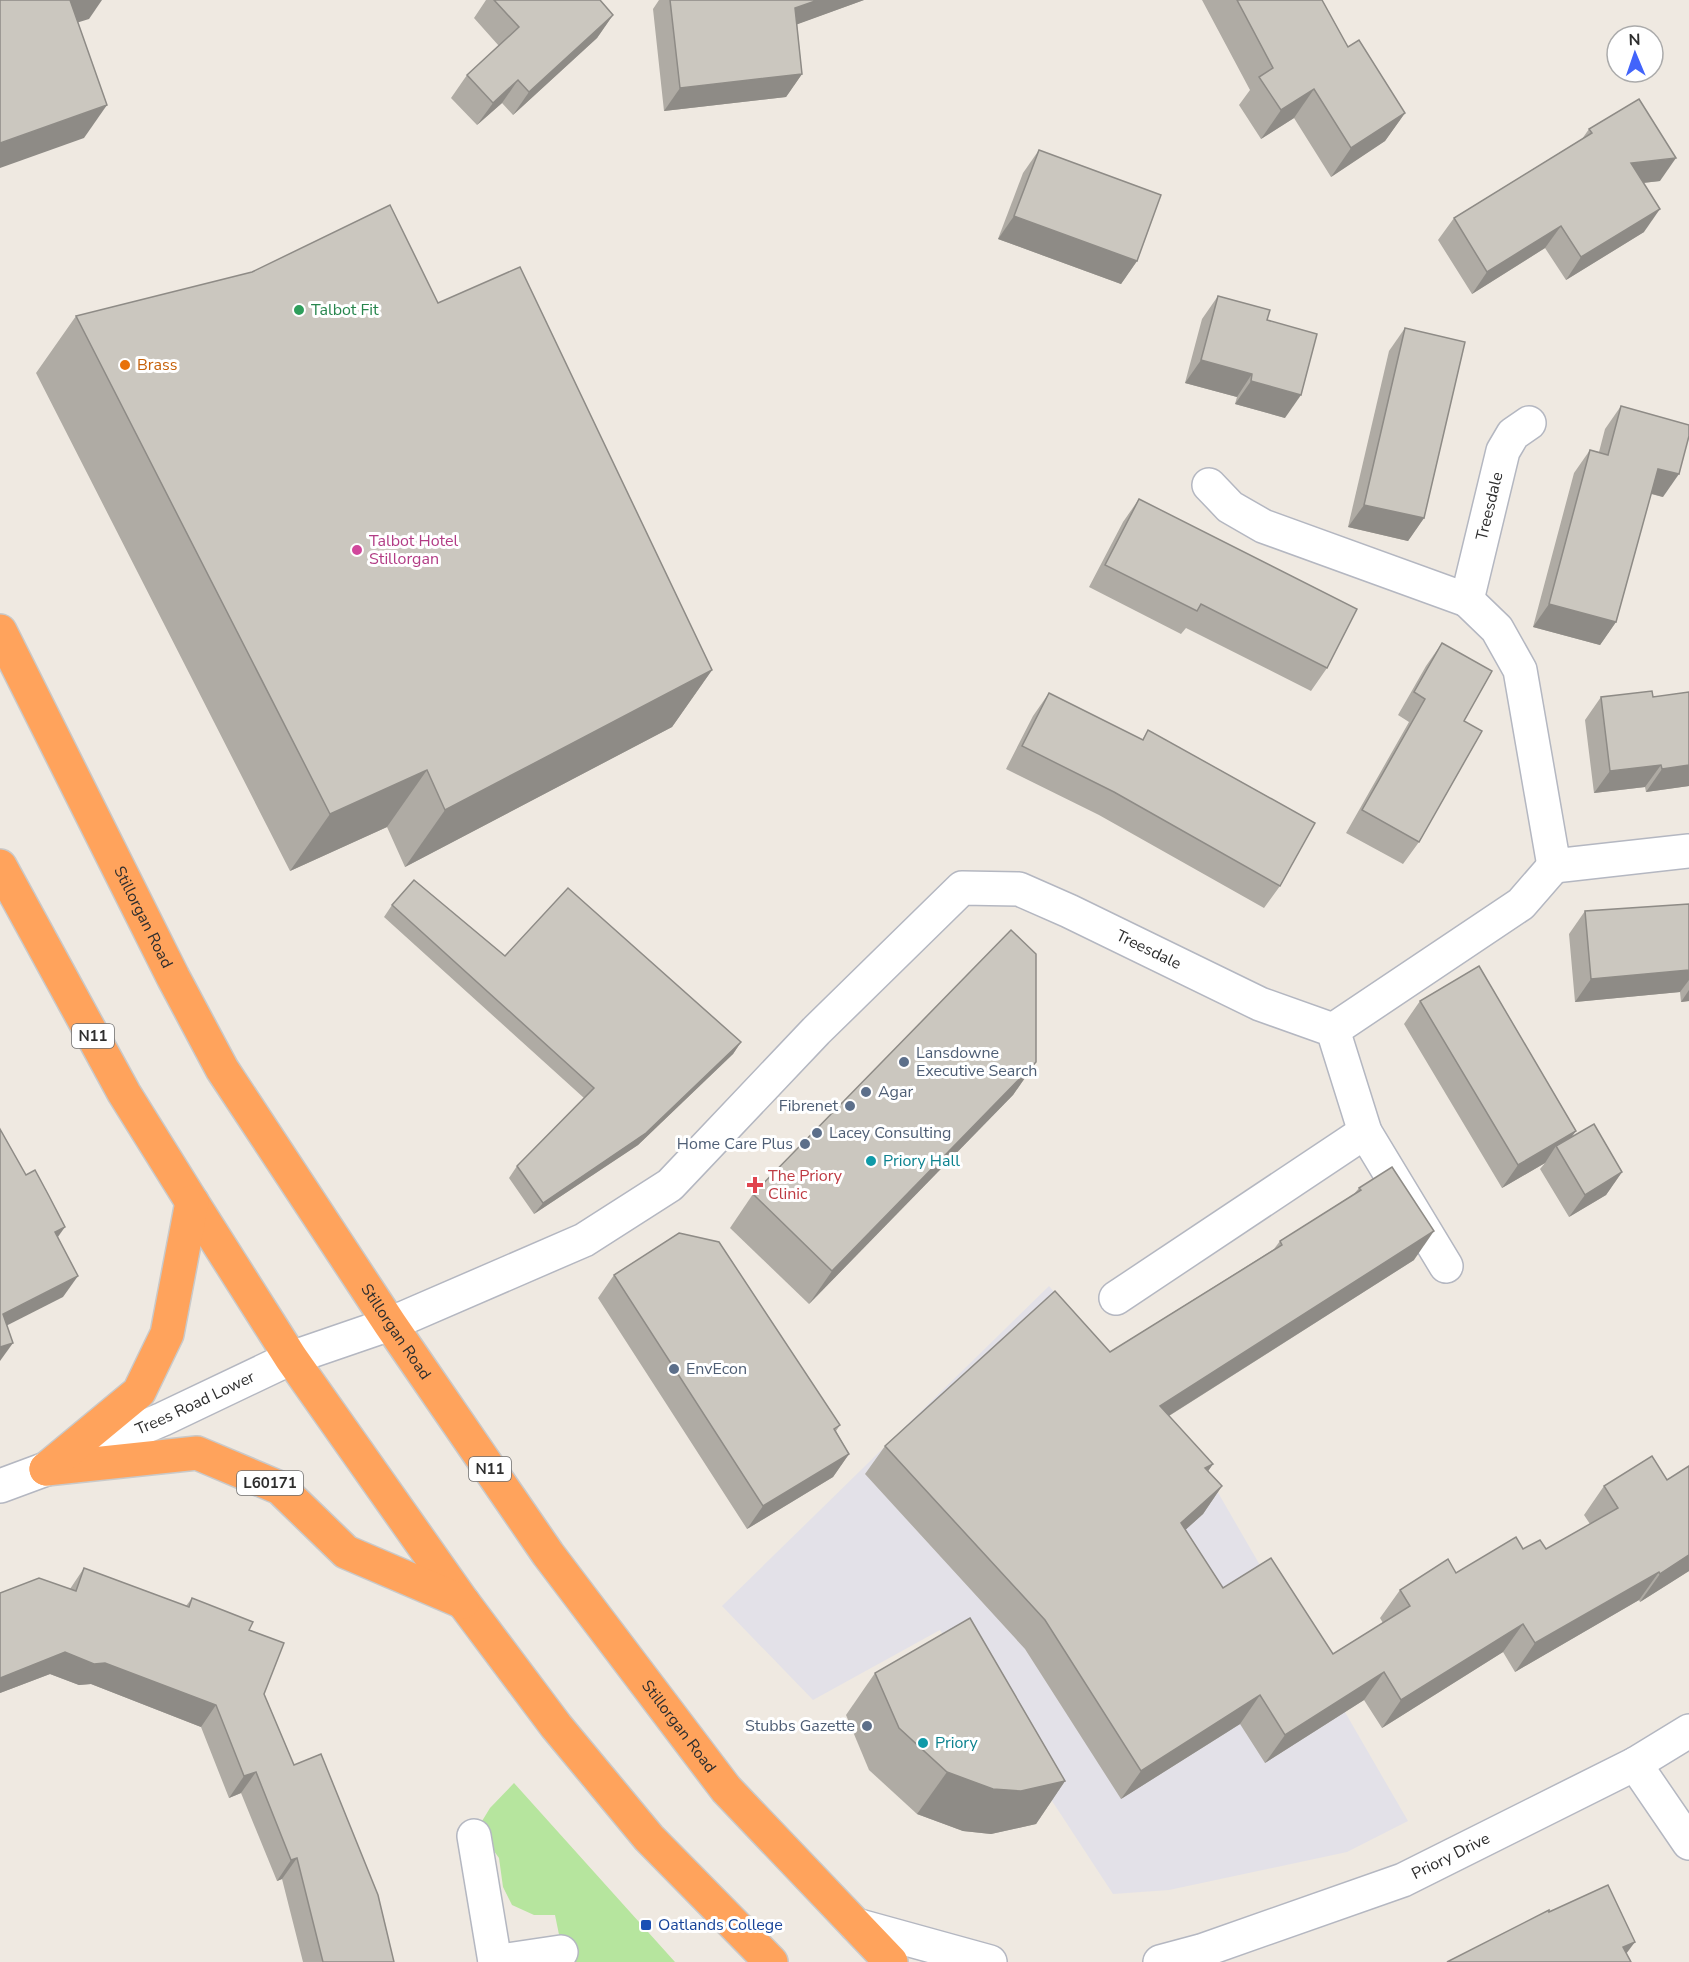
<svg xmlns="http://www.w3.org/2000/svg" width="1689" height="1962" font-family="'Nunito Sans',sans-serif">
<style>
.industrial{fill:#e3e1e8}
.green{fill:#b6e59e}
.lines{fill:none;stroke-linecap:round;stroke-linejoin:round}
.street-casing{stroke:#b4b7c1;stroke-width:36}
.highway-casing{stroke:#c9c9c9;stroke-width:36}
.street{stroke:#fff;stroke-width:33}
.highway{stroke:#ffa35c;stroke-width:33}
.wall{fill:#afaba4}
.shaded-wall{fill:#8e8b86}
.building{fill:#cbc7bf;stroke:#8e8b86;stroke-width:1.5}
.leisure-dot{fill:#2e9e5b;stroke:#fff;stroke-width:2}
.food-dot{fill:#e8710a;stroke:#fff;stroke-width:2}
.hotel-dot{fill:#d1479c;stroke:#fff;stroke-width:2}
.service-dot{fill:#5c6f8a;stroke:#fff;stroke-width:2}
.culture-dot{fill:#0f9aa8;stroke:#fff;stroke-width:2}
.health-dot{fill:#e0444e;stroke:#fff;stroke-width:2}
.transit-dot{fill:#1a4fb4;stroke:#fff;stroke-width:2}
.labels{text-anchor:middle;dominant-baseline:central;stroke-width:6;stroke-linejoin:round;paint-order:stroke}
.shield{fill:#fff;stroke:#6d6d6d;stroke-width:1.5}
.shield-label{font-size:15px;font-weight:bold;fill:#2e2e2e}
.leisure-label{font-size:16px;fill:#27864d;stroke:#fff;text-anchor:start}
.food-label{font-size:16px;fill:#c56008;stroke:#fff;text-anchor:start}
.street-label{font-size:16px;fill:#2e2e2e;stroke:#fff}
.hotel-label{font-size:16px;fill:#b23c85;stroke:#fff;text-anchor:start}
.service-label{font-size:16px;fill:#4e5e75;stroke:#fff;text-anchor:start}
.culture-label{font-size:16px;fill:#0d838f;stroke:#fff;text-anchor:start}
.health-label{font-size:16px;fill:#be3a42;stroke:#fff;text-anchor:start}
.transit-label{font-size:16px;fill:#164399;stroke:#fff;text-anchor:start}
</style>
<rect width="100%" height="100%" fill="#efe9e1"/>
<path class="industrial" d="M1049,1286L1198,1458L1408,1821L1347,1852L1169,1890L1113,1894L940,1630L813,1700L722,1606Z"/>
<path class="green" d="M514,1783L675,1962H558L564,1959L555,1915H534L512,1905L503,1887L499,1858L484,1837L479,1826L490,1808Z"/>
<g class="lines">
<defs>
<g id="street">
<path id="s1" d="M1209,485L1230,507L1263,526L1467,600L1503,451L1513,434L1529,423"/>
<path d="M1467,600L1497,629L1520,670L1554,866L1689,851"/>
<path d="M1333,1030L1521,904L1554,866"/>
<path d="M1116,1298L1365,1132"/>
<path id="s2" d="M0,1486L46,1469L163,1419L291,1358L390,1324L584,1240L670,1185L816,1031L962,888L1019,889L1069,911L1260,1004L1333,1030L1365,1132L1446,1266"/>
<path d="M1635,1764L1689,1843"/>
<path d="M474,1836L495,1962"/>
<path d="M856,1925L990,1962"/>
<path d="M495,1962L561,1952"/>
<path id="s3" d="M1160,1962L1201,1951L1403,1880L1635,1764L1689,1731"/>
</g>
<g id="highway">
<path id="s4" d="M0,631L173,977L222,1069L390,1324L548,1554L726,1789L891,1962"/>
<path d="M0,866L124,1093L192,1202L291,1358L463,1602L556,1726L649,1838L771,1962"/>
<path d="M46,1469L197,1453L280,1488L346,1552L463,1602"/>
<path d="M46,1469L139,1392L167,1334L192,1202"/>
</g>
</defs>
<use href="#street" class="street-casing"/>
<use href="#highway" class="highway-casing"/>
<use href="#street" class="street"/>
<use href="#highway" class="highway"/>
</g>
<g class="wall">
<path d="M486,0H600L613,15L597,38L513,115L502,103L477,125L451,98L467,75L499,46L474,18Z"/>
<path d="M659,0H864L797,24L802,74L786,97L664,111L653,9Z"/>
<path d="M1202,0H1322L1348,47L1405,113L1385,141L1331,177L1294,118L1261,139L1239,105L1250,90Z"/>
<path d="M1589,129L1660,181L1643,183L1644,232L1566,280L1545,248L1472,294L1438,240L1454,218L1582,139Z"/>
<path d="M1039,150L1137,261L1121,284L998,239L1023,173Z"/>
<path d="M1218,296L1267,320L1285,418L1235,404L1237,397L1185,383L1202,319Z"/>
<path d="M438,303L712,670L672,727L405,867L387,827L290,871L36,373L76,316Z"/>
<path d="M1405,328L1424,518L1408,541L1348,527L1389,351Z"/>
<path d="M1621,406L1663,497L1651,494L1616,622L1600,645L1533,627L1574,473L1590,450L1599,452L1605,429Z"/>
<path d="M1139,499L1327,668L1311,691L1186,628L1181,634L1089,587L1123,522Z"/>
<path d="M1442,643L1464,721L1419,842L1403,864L1346,833L1409,722L1398,715L1426,666Z"/>
<path d="M1689,692V786L1646,792L1645,787L1594,793L1585,720L1601,697H1653Z"/>
<path d="M1049,693L1142,740L1148,730L1280,886L1264,908L1099,815L1006,769L1033,716Z"/>
<path d="M1689,904V1001L1681,1002L1680,992L1575,1002L1569,934L1585,911Z"/>
<path d="M392,905L505,956L741,1042L733,1054L638,1145L534,1214L509,1178L517,1166L584,1098L384,917Z"/>
<path d="M1420,1001L1571,1137L1622,1172L1606,1195L1569,1217L1540,1169L1545,1163L1502,1188L1404,1024Z"/>
<path d="M1036,1062L1013,1095L809,1304L730,1228L753,1194Z"/>
<path d="M1359,1188L1414,1260L1169,1416L1213,1464L1208,1471L1222,1486L1203,1514L1185,1530L1223,1588L1333,1654L1383,1623L1380,1618L1400,1590L1456,1573L1523,1549H1546L1590,1524L1584,1515L1604,1486L1667,1480L1689,1466V1571L1640,1602L1639,1600L1515,1672L1503,1652L1382,1728L1364,1700L1265,1763L1240,1724L1121,1799L1025,1649L865,1474L885,1446L1110,1352L1274,1249L1280,1241L1354,1194Z"/>
<path d="M614,1275L840,1425L836,1431L849,1454L833,1477L747,1529L598,1298Z"/>
<path d="M84,1568L186,1606L192,1598L249,1630L264,1694L294,1765L394,1962H303L282,1879L277,1881L241,1793L229,1798L201,1727L91,1684L79,1685L50,1674L0,1693V1593L70,1589Z"/>
<path d="M875,1673L1065,1781L1036,1824L991,1834L963,1831L917,1814L869,1770L846,1715Z"/>
</g>
<g class="shaded-wall">
<path d="M69,0H102L89,19L47,32Z"/>
<path d="M818,0H864L779,31L795,8Z"/>
<path d="M613,15L597,38L513,115L529,92Z"/>
<path d="M802,74L786,97L664,111L680,88Z"/>
<path d="M518,80L502,103L477,125L493,103Z"/>
<path d="M1314,89L1294,118L1261,139L1281,110Z"/>
<path d="M107,105L84,138L0,168V143Z"/>
<path d="M1405,113L1385,141L1331,177L1351,148Z"/>
<path d="M1676,158L1660,181L1615,186L1631,163Z"/>
<path d="M1660,209L1644,232L1566,280L1581,257Z"/>
<path d="M1014,216L1137,261L1121,284L998,239Z"/>
<path d="M1561,226L1545,248L1472,294L1487,272Z"/>
<path d="M1201,360L1252,374L1237,397L1185,383Z"/>
<path d="M1251,381L1301,395L1285,418L1235,404Z"/>
<path d="M1658,469L1679,474L1663,497L1642,491Z"/>
<path d="M1364,505L1424,518L1408,541L1348,527Z"/>
<path d="M1549,604L1616,622L1600,645L1533,627Z"/>
<path d="M712,670L672,727L405,867L445,810Z"/>
<path d="M1661,765L1645,787L1594,793L1610,771Z"/>
<path d="M1689,765V786L1646,792L1662,769Z"/>
<path d="M427,770L387,827L290,871L330,814Z"/>
<path d="M1689,970V980L1680,992L1575,1002L1591,979Z"/>
<path d="M1689,990V1001L1681,1002Z"/>
<path d="M741,1042L733,1054L638,1145L534,1214L543,1203Z"/>
<path d="M1036,1062L1013,1095L809,1304L832,1271Z"/>
<path d="M1576,1131L1560,1153L1556,1146L1545,1163L1502,1188L1518,1165Z"/>
<path d="M1622,1172L1606,1195L1569,1217L1585,1195Z"/>
<path d="M65,1227L50,1248L55,1232Z"/>
<path d="M1434,1231L1414,1260L1140,1434L1160,1406Z"/>
<path d="M78,1276L63,1297L0,1329L3,1314Z"/>
<path d="M13,1343L0,1361V1347Z"/>
<path d="M849,1454L833,1477L747,1529L763,1506Z"/>
<path d="M1213,1464L1193,1493L1205,1468Z"/>
<path d="M1222,1486L1203,1514L1161,1552L1181,1523Z"/>
<path d="M1689,1555V1571L1640,1602L1660,1574Z"/>
<path d="M1659,1572L1639,1600L1515,1672L1535,1643Z"/>
<path d="M1523,1624L1503,1652L1382,1728L1401,1700Z"/>
<path d="M65,1652L105,1663L216,1705L201,1727L91,1684L79,1685L50,1674L0,1693V1678Z"/>
<path d="M1384,1672L1364,1700L1265,1763L1285,1735Z"/>
<path d="M1260,1695L1240,1724L1121,1799L1141,1771Z"/>
<path d="M256,1772L241,1793L229,1798L244,1776Z"/>
<path d="M947,1772L1065,1781L1036,1824L991,1834L963,1831L917,1814Z"/>
<path d="M297,1858L282,1879L277,1881L291,1860Z"/>
<path d="M1635,1942L1620,1962L1623,1947Z"/>
</g>
<g class="building">
<path d="M0,0H70L107,105L0,143Z"/>
<path d="M494,0H600L613,15L529,92L518,80L493,103L467,75L519,27Z"/>
<path d="M670,0H818L795,8L802,74L680,88Z"/>
<path d="M1237,0H1322L1348,47L1359,40L1405,113L1351,148L1314,89L1281,110L1259,77L1273,68Z"/>
<path d="M1639,99L1676,158L1631,163L1660,209L1581,257L1561,226L1487,272L1454,218L1592,133L1589,129Z"/>
<path d="M1039,150L1161,195L1137,261L1014,216Z"/>
<path d="M390,205L438,303L520,267L712,670L445,810L427,770L330,814L76,316L252,272Z"/>
<path d="M1218,296L1270,310L1267,320L1317,334L1301,395L1251,381L1252,374L1201,360Z"/>
<path d="M1405,328L1465,342L1424,518L1364,505Z"/>
<path d="M1621,406L1689,425V436L1679,474L1658,469L1616,622L1549,604L1590,450L1608,455Z"/>
<path d="M1139,499L1357,609L1327,668L1201,604L1197,611L1105,565Z"/>
<path d="M1442,643L1492,671L1464,721L1482,731L1419,842L1362,810L1425,699L1414,692Z"/>
<path d="M1652,691L1653,697L1689,692V765L1662,769L1661,765L1610,771L1601,697Z"/>
<path d="M1049,693L1143,740L1148,730L1315,823L1280,886L1114,792L1022,746Z"/>
<path d="M414,880L505,956L568,888L741,1042L646,1133L543,1203L517,1166L594,1088L392,905Z"/>
<path d="M1689,904V970L1591,979L1585,911Z"/>
<path d="M1011,930L1036,954V1062L832,1271L753,1194Z"/>
<path d="M1479,966L1576,1131L1518,1165L1420,1001Z"/>
<path d="M1594,1124L1622,1172L1585,1195L1556,1146Z"/>
<path d="M0,1129L26,1175L35,1170L49,1196L65,1227L55,1232L78,1276L3,1314L13,1343L0,1347Z"/>
<path d="M1392,1167L1434,1231L1160,1406L1213,1464L1205,1468L1222,1486L1181,1523L1223,1588L1271,1558L1333,1654L1410,1606L1400,1590L1448,1559L1456,1573L1516,1537L1523,1549L1540,1540L1546,1549L1618,1508L1604,1486L1652,1456L1667,1480L1689,1466V1555L1660,1574L1659,1572L1535,1643L1523,1624L1401,1700L1384,1672L1285,1735L1260,1695L1141,1771L1045,1620L885,1446L1055,1291L1110,1352L1282,1245L1280,1241L1361,1190L1359,1188Z"/>
<path d="M679,1233L719,1242L840,1425L834,1429L849,1454L763,1506L614,1275Z"/>
<path d="M84,1568L189,1607L192,1598L253,1622L249,1630L284,1643L264,1694L294,1765L321,1754L378,1895L394,1962H323L297,1858L291,1860L256,1772L244,1776L216,1705L105,1663L94,1664L65,1652L0,1678V1593L39,1578L76,1591Z"/>
<path d="M970,1618L1065,1781L1021,1791L993,1789L947,1772L899,1728L875,1673Z"/>
<path d="M1608,1885L1635,1942L1623,1947L1631,1962H1447L1549,1910V1912Z"/>
</g>
<circle class="leisure-dot" cx="299" cy="310" r="6"/>
<circle class="food-dot" cx="125" cy="365" r="6"/>
<circle class="hotel-dot" cx="357" cy="550" r="6"/>
<g class="service-dot">
<circle cx="904" cy="1062" r="6"/>
<circle cx="866" cy="1092" r="6"/>
<circle cx="850" cy="1106" r="6"/>
<circle cx="817" cy="1133" r="6"/>
<circle cx="805" cy="1144" r="6"/>
<circle cx="674" cy="1369" r="6"/>
<circle cx="867" cy="1726" r="6"/>
</g>
<g class="culture-dot">
<circle cx="871" cy="1161" r="6"/>
<circle cx="923" cy="1743" r="6"/>
</g>
<path class="health-dot" d="M752 1176h6v6h6v6h-6v6h-6v-6h-6v-6h6z"/>
<rect class="transit-dot" x="640" y="1919" width="12" height="12" rx="3"/>
<g class="labels">
<g class="shield">
<rect x="72" y="1024" width="42" height="24" rx="4.5"/>
<rect x="469" y="1457" width="42" height="24" rx="4.5"/>
<rect x="237" y="1471" width="66" height="24" rx="4.5"/>
</g>
<g class="shield-label">
<text x="93" y="1036">N11</text>
<text x="490" y="1469">N11</text>
<text x="270" y="1483">L60171</text>
</g>
<g class="leisure-label">
<text x="311" y="310">Talbot Fit</text>
</g>
<g class="food-label">
<text x="137" y="365">Brass</text>
</g>
<g class="street-label">
<text stroke="none"><textPath href="#s1" startOffset="382">Treesdale</textPath></text>
<text stroke="none"><textPath href="#s4" startOffset="320">Stillorgan Road</textPath></text>
<text stroke="none"><textPath href="#s2" startOffset="1353">Treesdale</textPath></text>
<text stroke="none"><textPath href="#s4" startOffset="806">Stillorgan Road</textPath></text>
<text stroke="none"><textPath href="#s2" startOffset="212">Trees Road Lower</textPath></text>
<text stroke="none"><textPath href="#s4" startOffset="1292">Stillorgan Road</textPath></text>
<text stroke="none"><textPath href="#s3" startOffset="310">Priory Drive</textPath></text>
</g>
<g class="hotel-label">
<text x="369" y="541">Talbot Hotel<tspan x="369" dy="18">Stillorgan</tspan></text>
</g>
<g class="service-label">
<text x="916" y="1053">Lansdowne<tspan x="916" dy="18">Executive Search</tspan></text>
<text x="878" y="1092">Agar</text>
<text x="838" y="1106" text-anchor="end">Fibrenet</text>
<text x="829" y="1133">Lacey Consulting</text>
<text x="793" y="1144" text-anchor="end">Home Care Plus</text>
<text x="686" y="1369">EnvEcon</text>
<text x="855" y="1726" text-anchor="end">Stubbs Gazette</text>
</g>
<g class="culture-label">
<text x="883" y="1161">Priory Hall</text>
<text x="935" y="1743">Priory</text>
</g>
<g class="health-label">
<text x="768" y="1176">The Priory<tspan x="768" dy="18">Clinic</tspan></text>
</g>
<g class="transit-label">
<text x="658" y="1925">Oatlands College</text>
</g>
</g>
<g transform="translate(1635 54) rotate(358)"><circle r="28" fill="#ffffff" stroke="#ababab" stroke-width="1.5"/>
<path d="M0-4.5L10 22L0 15L-10 22Z" fill="#4264fb"/>
<text y="-9" font-size="16" font-weight="bold" text-anchor="middle" fill="#2e2e2e">N</text>
</g>
</svg>
